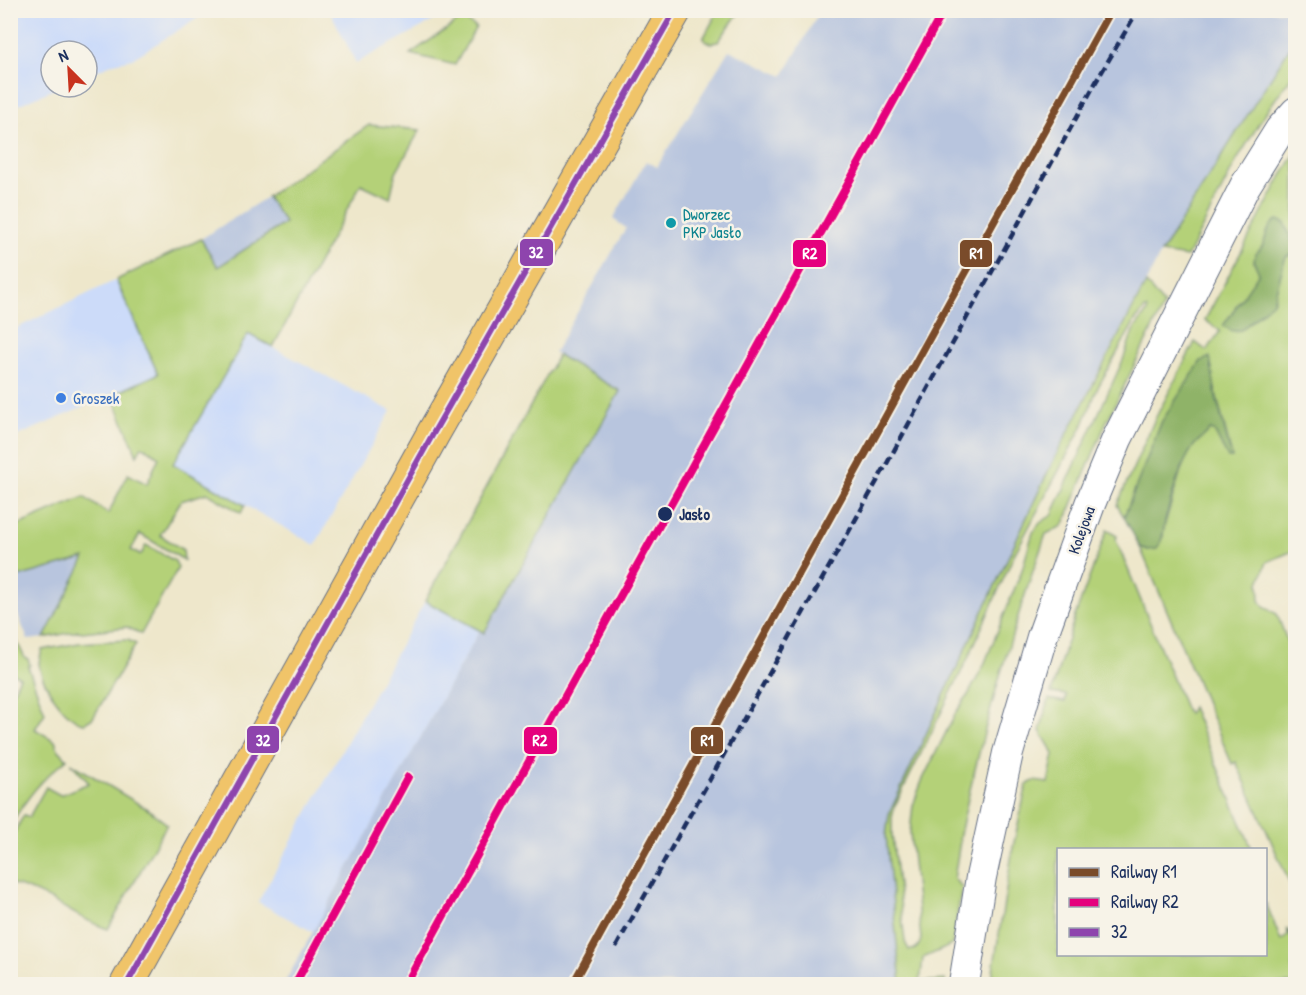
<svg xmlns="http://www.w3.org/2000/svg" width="1306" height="995" font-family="'Patrick Hand',sans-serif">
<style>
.built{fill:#ccdbf9}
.industrial{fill:#b8c5de}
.green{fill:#b4d178;stroke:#68806b;stroke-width:1.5;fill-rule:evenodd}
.forest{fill:#8fb368;stroke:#557163;stroke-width:1.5}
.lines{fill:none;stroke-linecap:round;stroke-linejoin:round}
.street-casing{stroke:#656f84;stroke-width:32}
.primary-casing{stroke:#656f84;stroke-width:35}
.street{stroke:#fff;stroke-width:30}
.primary{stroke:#f0c469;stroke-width:33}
.rail{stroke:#1b2f5e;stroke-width:4.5;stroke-dasharray:9 4.5;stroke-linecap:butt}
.bus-1-casing{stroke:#f7f3e8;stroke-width:10}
.bus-1{stroke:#8e44ad;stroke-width:6}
.rail-1-casing{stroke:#f7f3e8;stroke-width:12}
.rail-2-casing{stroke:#f7f3e8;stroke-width:12}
.rail-1{stroke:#7a4b2a;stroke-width:8}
.rail-2{stroke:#e5007d;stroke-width:8}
.culture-dot{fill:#0f9aa8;stroke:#f7f3e8;stroke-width:2}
.shop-dot{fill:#3f7fe0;stroke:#f7f3e8;stroke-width:2}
.stop-dot{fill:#1b2f5e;stroke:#f7f3e8;stroke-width:2}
.labels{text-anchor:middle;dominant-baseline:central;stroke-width:5;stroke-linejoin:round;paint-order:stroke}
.culture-label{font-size:16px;fill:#0d838f;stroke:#f7f3e8;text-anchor:start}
.shop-label{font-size:16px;fill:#366cbe;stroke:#f7f3e8;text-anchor:start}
.stop-label{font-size:16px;font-weight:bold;fill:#1b2f5e;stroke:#f7f3e8;text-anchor:start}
.street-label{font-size:16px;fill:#1b2f5e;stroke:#f7f3e8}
.line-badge{stroke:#f7f3e8;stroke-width:2}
.badge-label{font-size:16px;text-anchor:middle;font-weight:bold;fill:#fff}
</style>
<rect width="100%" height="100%" fill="#f7f3e8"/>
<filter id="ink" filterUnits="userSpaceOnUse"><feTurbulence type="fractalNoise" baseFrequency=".0167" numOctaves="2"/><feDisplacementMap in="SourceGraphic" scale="12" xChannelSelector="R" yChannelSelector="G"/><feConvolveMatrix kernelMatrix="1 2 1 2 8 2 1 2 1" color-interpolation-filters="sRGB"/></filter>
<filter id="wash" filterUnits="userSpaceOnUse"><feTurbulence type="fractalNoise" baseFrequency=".008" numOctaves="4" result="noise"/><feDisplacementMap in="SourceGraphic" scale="24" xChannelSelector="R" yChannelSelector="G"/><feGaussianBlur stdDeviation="1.35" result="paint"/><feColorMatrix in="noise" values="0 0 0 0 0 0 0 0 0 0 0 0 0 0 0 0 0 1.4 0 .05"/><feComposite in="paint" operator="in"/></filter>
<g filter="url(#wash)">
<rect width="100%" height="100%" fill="#eee7cb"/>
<g class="built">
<path d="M11,10H209V11L132,59L114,63L87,75V51H51V87H59L11,108Z"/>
<path d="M330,11H451L356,63Z"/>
<path d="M116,280L158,374L11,439V331Z"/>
<path d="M248,334L391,411L315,545L173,464Z"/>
<path d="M425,601L480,630L313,932L258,902Z"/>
</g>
<g class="industrial">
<path d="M820,11H1295V40L1161,253L1091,386L1051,465L889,814L886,836L901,984H284L480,630L485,632L620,391L554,353L626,228L613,219L646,161L657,167L729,50L783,76Z"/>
<path d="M267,197L285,223L217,267L201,239Z"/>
<path d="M86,558L44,638L28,640L11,598L10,579Z"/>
</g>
<g class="green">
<path d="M718,11H740L718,42L711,43L703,39Z"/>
<path d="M466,16L469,23L476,27L455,65L410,54Z"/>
<path d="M1295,39V72L1266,112L1237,160L1187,257L1161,253Z"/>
<path d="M369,125L420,130L396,172L390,198L361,184L273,347L248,334L173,464L245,505L241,513L207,493L181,501L160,535L183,550L184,560L140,534L131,550L141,555L146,545L175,561L178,568L141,634L127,627L82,632L79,631L44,638L85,558L11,579V528L84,497L108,514L128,474L147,484L159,457L142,446L137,455L112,395L158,374L116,280L201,239L218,267L285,223L267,197Z"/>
<path d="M1295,154V249L1285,223L1266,234C1266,243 1263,249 1255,254L1254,262L1260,273L1223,326L1241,330L1273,302L1285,259L1287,256L1295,254V550L1267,562L1259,583L1260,600L1264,607L1277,614L1295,662V895L1236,762L1232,764L1140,547L1148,550L1163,537L1164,527L1183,463L1194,444L1210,430L1214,431L1232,457L1213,381L1162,421L1124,517L1117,505L1154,421L1195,342L1207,351L1220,331L1205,320L1281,177Z"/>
<path d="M1146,283L1164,305L1106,423L1063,526L1046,534C1010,634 981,735 959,839L960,841L954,879L962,887L952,945L923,958L920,982L945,980V984H901L886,836L889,814L1051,465ZM1145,309H1147V312L1133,331L1123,360L1052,515L1040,523L1033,532L1022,570L984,665L968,695L955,714L922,781L913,805L910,833L921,939C920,945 916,951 909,950L905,942L892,835V817L894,808L970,654L1014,555L1082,427L1098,387L1135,321Z"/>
<path d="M558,355L620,391L484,633L483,632L425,601Z"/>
<path d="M1107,530L1117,536L1116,540L1185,708L1188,714L1192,707L1252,849L1058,850V954H1266V903L1281,941L1288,935L1287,928L1295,944V968L1292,966L1295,975V984H991L1013,847L1027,784L1034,781L1048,783L1054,754L1040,731L1049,699L1065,702L1066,695L1051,693L1075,616Z"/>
<path d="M15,638L25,658L28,659L30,665L28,667L45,713L35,729L55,741L58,749L67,759C41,780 28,796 11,824V696L20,677L11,672V644Z"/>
<path d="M128,640L136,644L93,718L85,723C67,722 40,682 39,664C39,660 41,654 42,650L79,643Z"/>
<path d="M71,763L149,810L167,824L108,929C73,918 50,893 11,884V838L24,815L29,817L46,787L60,795L89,783Z"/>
</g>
<g class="forest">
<path d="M1277,220L1285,223L1295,249V254L1287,256L1285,259L1273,302L1241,330L1232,331L1223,326L1259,273L1254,262L1255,254C1269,245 1263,227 1277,220Z"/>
<path d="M1210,357L1216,396L1232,458H1228L1214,431L1210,430C1205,436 1197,441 1193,447C1179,468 1173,493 1166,517C1163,528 1164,540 1157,549L1148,550L1140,547L1124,517L1162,421L1201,361Z"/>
</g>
</g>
<g filter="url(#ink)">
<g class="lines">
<defs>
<path id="street" d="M964,984L981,877L1008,753L1042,637L1090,504L1117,439L1245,186L1280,130L1296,112"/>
<path id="primary" d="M127,984L434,432L675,10"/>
</defs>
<use href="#street" class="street-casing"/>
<use href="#primary" class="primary-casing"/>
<use href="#street" class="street"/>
<use href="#primary" class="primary"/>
<g class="rail">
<path d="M616,947L885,467L1097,80L1138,10"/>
<path d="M295,984L408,777"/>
<path d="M573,984L730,698L1111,10"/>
</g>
<defs>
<path id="bus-1" d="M127,984L434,432L675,10"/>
</defs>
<use href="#bus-1" class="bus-1-casing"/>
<use href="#bus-1" class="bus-1"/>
<defs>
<path id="rail-1" d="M573,984L730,698L1111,10"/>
<g id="rail-2">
<path d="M295,984L408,777"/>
<path d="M406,984L944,10"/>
</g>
</defs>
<use href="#rail-1" class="rail-1-casing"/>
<use href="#rail-2" class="rail-2-casing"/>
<use href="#rail-1" class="rail-1"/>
<use href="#rail-2" class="rail-2"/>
</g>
</g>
<circle class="culture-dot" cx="671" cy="223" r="6"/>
<circle class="shop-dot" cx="61" cy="398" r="6"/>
<circle class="stop-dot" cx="665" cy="514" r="8"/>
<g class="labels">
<g class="culture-label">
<text x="683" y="214">Dworzec<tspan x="683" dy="18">PKP Jasło</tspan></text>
</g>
<g class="shop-label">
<text x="73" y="398">Groszek</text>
</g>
<g class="stop-label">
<text x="679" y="514">Jasło</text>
</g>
<g class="street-label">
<text transform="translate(1081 530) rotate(-70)">Kolejowa</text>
</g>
</g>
<g class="line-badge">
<rect x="519" y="238" width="35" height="29" rx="6" fill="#8e44ad"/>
<rect x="959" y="239" width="34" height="29" rx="6" fill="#7a4b2a"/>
<rect x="792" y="239" width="35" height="29" rx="6" fill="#e5007d"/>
<rect x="246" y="725" width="34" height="29" rx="6" fill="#8e44ad"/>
<rect x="690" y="726" width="34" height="29" rx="6" fill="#7a4b2a"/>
<rect x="523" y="726" width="35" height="29" rx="6" fill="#e5007d"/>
</g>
<g class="badge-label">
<text x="536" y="258">32</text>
<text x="976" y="259">R1</text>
<text x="810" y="259">R2</text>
<text x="263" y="746">32</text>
<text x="707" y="746">R1</text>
<text x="540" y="746">R2</text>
</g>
<rect width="1306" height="995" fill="none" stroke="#f7f3e8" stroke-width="36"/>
<rect x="1057" y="848" width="210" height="108" fill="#f7f3e8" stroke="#9fa5b1" stroke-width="1.5"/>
<rect x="1069" y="868" width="30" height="9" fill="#7a4b2a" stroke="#9fa5b1" stroke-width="1.5"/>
<text x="1111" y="878" font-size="18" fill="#1b2f5e">Railway R1</text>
<rect x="1069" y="898" width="30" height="9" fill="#e5007d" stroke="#9fa5b1" stroke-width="1.5"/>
<text x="1111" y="908" font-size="18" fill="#1b2f5e">Railway R2</text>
<rect x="1069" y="928" width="30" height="9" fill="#8e44ad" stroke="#9fa5b1" stroke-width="1.5"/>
<text x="1111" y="938" font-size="18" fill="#1b2f5e">32</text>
<g transform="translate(69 69) rotate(336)"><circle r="28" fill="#f7f3e8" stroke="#9fa5b1" stroke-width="1.5"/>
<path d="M0-4.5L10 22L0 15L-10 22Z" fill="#c8321e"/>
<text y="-9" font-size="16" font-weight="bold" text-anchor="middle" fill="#1b2f5e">N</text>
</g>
</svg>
